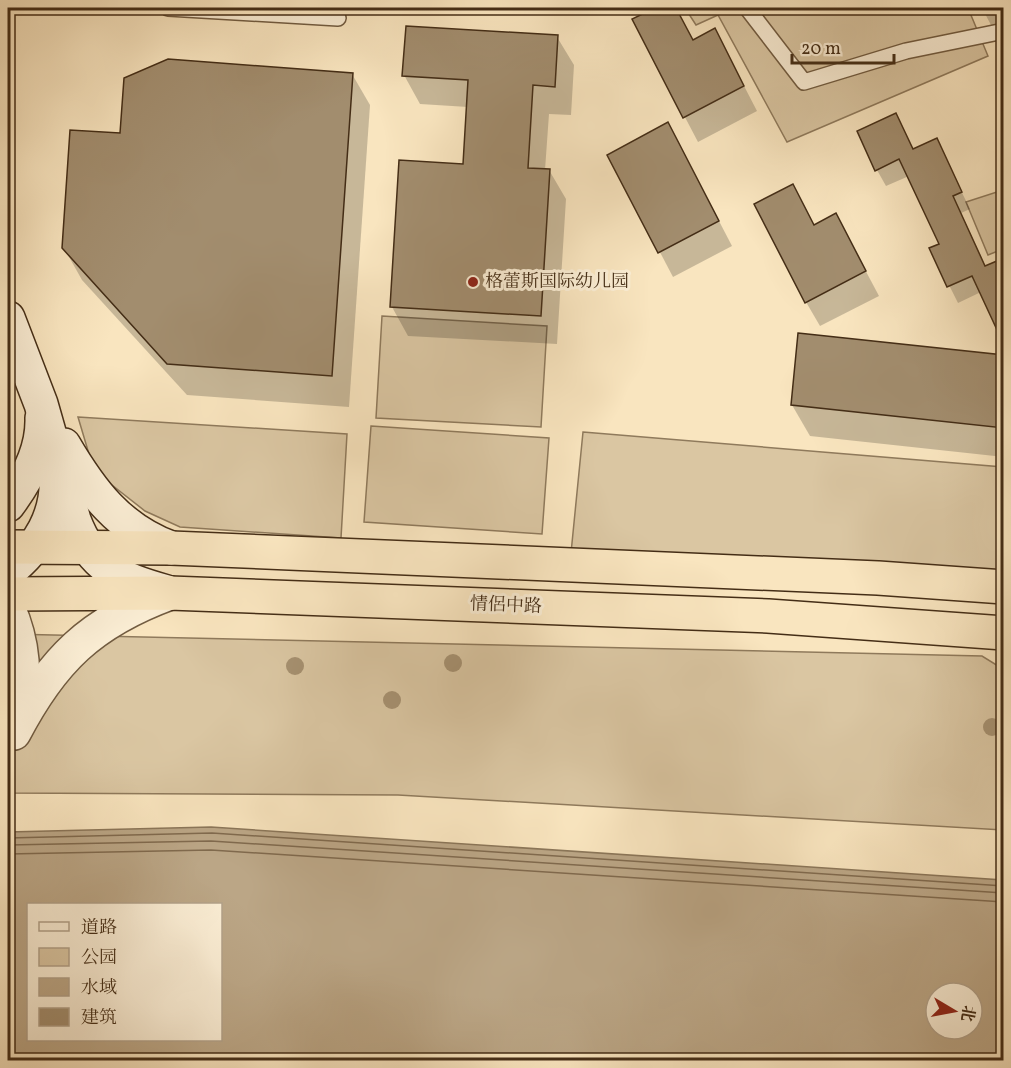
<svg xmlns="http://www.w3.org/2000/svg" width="1011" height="1068" font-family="Vollkorn,'Noto Serif SC',serif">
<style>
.green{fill:#dac6a2;stroke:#8f7a5c;stroke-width:1.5}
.water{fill:#bba686;stroke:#8b7659;stroke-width:1.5;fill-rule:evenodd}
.shadow{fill:#0003}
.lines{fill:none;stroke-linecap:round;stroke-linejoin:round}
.shore{stroke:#806a4e;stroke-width:1.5}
.building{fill:#a28d6e;stroke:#442d16;stroke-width:1.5}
.service-casing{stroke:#715b40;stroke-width:18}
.tertiary-casing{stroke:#715b40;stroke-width:36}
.secondary-casing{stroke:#442d16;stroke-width:36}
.trunk-casing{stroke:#442d16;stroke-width:36}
.service{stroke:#fbeed5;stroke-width:15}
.tertiary{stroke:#fbeed5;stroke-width:33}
.secondary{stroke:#fbeed5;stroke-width:33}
.trunk{stroke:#f9e5bf;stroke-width:33}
.tree{fill:#a69171}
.poi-dot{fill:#8f2418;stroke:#fbeed5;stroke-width:2}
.labels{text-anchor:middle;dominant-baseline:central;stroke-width:6;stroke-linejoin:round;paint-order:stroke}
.poi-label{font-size:18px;fill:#442d16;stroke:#fbeed5;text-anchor:start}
.street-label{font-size:18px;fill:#442d16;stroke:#fbeed5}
</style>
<rect width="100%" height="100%" fill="#f9e5bf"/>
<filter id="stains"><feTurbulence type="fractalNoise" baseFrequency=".00333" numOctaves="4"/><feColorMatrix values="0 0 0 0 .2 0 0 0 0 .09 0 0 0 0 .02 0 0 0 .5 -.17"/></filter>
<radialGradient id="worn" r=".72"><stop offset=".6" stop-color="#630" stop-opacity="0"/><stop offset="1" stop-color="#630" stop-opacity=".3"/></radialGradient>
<g class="green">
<path d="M685,8H968L988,56L787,142L718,15L696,25Z"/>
<path d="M1003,190V249L988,255L966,202Z"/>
<path d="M382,316L547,326L541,427L376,418Z"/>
<path d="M78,417L347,434L341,538L180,527L145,511L94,471Z"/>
<path d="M371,426L549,438L542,534L364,522Z"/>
<path d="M583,432L1003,467V580L571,553Z"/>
<path d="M8,634L982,656L1003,669V830L398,795L8,793Z"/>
</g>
<path class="water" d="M211,827L1003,880V1060H8V832ZM28,904H220V1040H28ZM936,993H972V1029H936Z"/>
<g class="shadow">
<path d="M658,8H675L693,42L728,55L757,111L698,142L634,20Z"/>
<path d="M832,8H855L836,15Z"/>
<path d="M982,8H1004V43L1001,44Z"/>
<path d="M557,37L574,65L571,115L549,114L545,170H549L566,199L557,344L408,336L392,307L464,166L468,107L420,104L404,75Z"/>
<path d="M352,74L370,105L349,407L187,395L82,280L64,248L122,135Z"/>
<path d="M936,140L970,209L961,213L986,267L981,292L958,303L931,249L941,244L909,176L886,186L877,170Z"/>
<path d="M681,148L732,246L673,277L609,155Z"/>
<path d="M836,215L879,296L820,326L806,302L814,226Z"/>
<path d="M1004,356V457L810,436L792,405Z"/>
</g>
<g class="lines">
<g class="shore">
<path d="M8,838L212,833L1004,886"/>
<path d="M8,845L211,841L1004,893"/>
<path d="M8,854L211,850L1004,902"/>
</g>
</g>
<g class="building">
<path d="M655,8H676L693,40L715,28L744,86L683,118L632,19Z"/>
<path d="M406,26L558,35L555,87L533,85L528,168L550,169L541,316L390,307L399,160L463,164L468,80L402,76Z"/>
<path d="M168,59L353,73L332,376L167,364L62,248L70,130L120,133L124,78Z"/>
<path d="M896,113L913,149L937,138L962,192L953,196L985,266L1004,258V345L972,276L947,287L929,248L939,244L899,159L875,171L857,131Z"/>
<path d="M668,122L719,221L658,253L607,155Z"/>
<path d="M793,184L814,225L836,213L866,271L805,303L754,204Z"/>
<path d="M798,333L1004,355V428L791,405Z"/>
</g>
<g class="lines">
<defs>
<g id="service">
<path d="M168,8L338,18"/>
<path d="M747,8L804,82L906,51L1004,31"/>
</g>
<g id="tertiary">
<path d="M8,607C24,643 26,677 18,716"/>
<path d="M14,733C52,660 91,622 170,593"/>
</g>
<g id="secondary">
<path d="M8,318L41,404L74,520C92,568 119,579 167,592"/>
<path d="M64,445C91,491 119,529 171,548"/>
<path d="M8,505C27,480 43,450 42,418"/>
<path d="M8,572C39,548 59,514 56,474"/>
</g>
<g id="trunk">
<path d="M8,547L171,548L878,578L1004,587"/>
<path d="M8,594L170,593L768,616L1004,633"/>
</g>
</defs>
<use href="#service" class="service-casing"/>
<use href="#tertiary" class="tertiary-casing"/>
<use href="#secondary" class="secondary-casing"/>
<use href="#trunk" class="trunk-casing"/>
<use href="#service" class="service"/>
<use href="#tertiary" class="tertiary"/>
<use href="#secondary" class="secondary"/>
<use href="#trunk" class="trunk"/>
</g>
<g class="tree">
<circle cx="453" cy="663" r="9"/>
<circle cx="295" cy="666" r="9"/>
<circle cx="392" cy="700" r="9"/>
<circle cx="992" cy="727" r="9"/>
</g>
<circle class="poi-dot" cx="473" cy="282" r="6"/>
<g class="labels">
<g class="poi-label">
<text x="485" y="282">格蕾斯国际幼儿园</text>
</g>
<g class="street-label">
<text transform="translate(506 606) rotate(2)">情侶中路</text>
</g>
</g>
<rect width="1011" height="1068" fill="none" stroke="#f9e5bf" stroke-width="30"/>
<rect x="9" y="9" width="993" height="1050" fill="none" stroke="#442d16" stroke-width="3"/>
<rect x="15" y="15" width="981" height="1038" fill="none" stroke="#442d16" stroke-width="1.5"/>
<rect x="27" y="903" width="195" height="138" fill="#fbeed5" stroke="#b2a189" stroke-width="1.5"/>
<rect x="39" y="922" width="30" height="9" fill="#fbeed5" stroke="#b2a189" stroke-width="1.5"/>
<text x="81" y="933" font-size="18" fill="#442d16">道路</text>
<rect x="39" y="948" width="30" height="18" fill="#dac6a2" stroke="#b2a189" stroke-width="1.5"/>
<text x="81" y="963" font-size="18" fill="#442d16">公园</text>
<rect x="39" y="978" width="30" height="18" fill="#bba686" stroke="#b2a189" stroke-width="1.5"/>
<text x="81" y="993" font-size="18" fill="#442d16">水域</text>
<rect x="39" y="1008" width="30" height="18" fill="#a28d6e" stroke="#b2a189" stroke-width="1.5"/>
<text x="81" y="1023" font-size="18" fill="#442d16">建筑</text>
<g transform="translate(954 1011) rotate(100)"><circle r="28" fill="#fbeed5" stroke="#b2a189" stroke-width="1.5"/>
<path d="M0-4.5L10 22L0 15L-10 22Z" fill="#8f2418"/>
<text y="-9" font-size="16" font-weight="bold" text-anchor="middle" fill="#442d16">北</text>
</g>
<path d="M792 54v9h102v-9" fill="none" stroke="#442d16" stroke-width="3"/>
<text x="801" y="54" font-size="18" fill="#442d16" stroke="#fbeed5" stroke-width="4.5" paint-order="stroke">20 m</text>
<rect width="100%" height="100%" filter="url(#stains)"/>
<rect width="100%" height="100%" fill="url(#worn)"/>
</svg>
